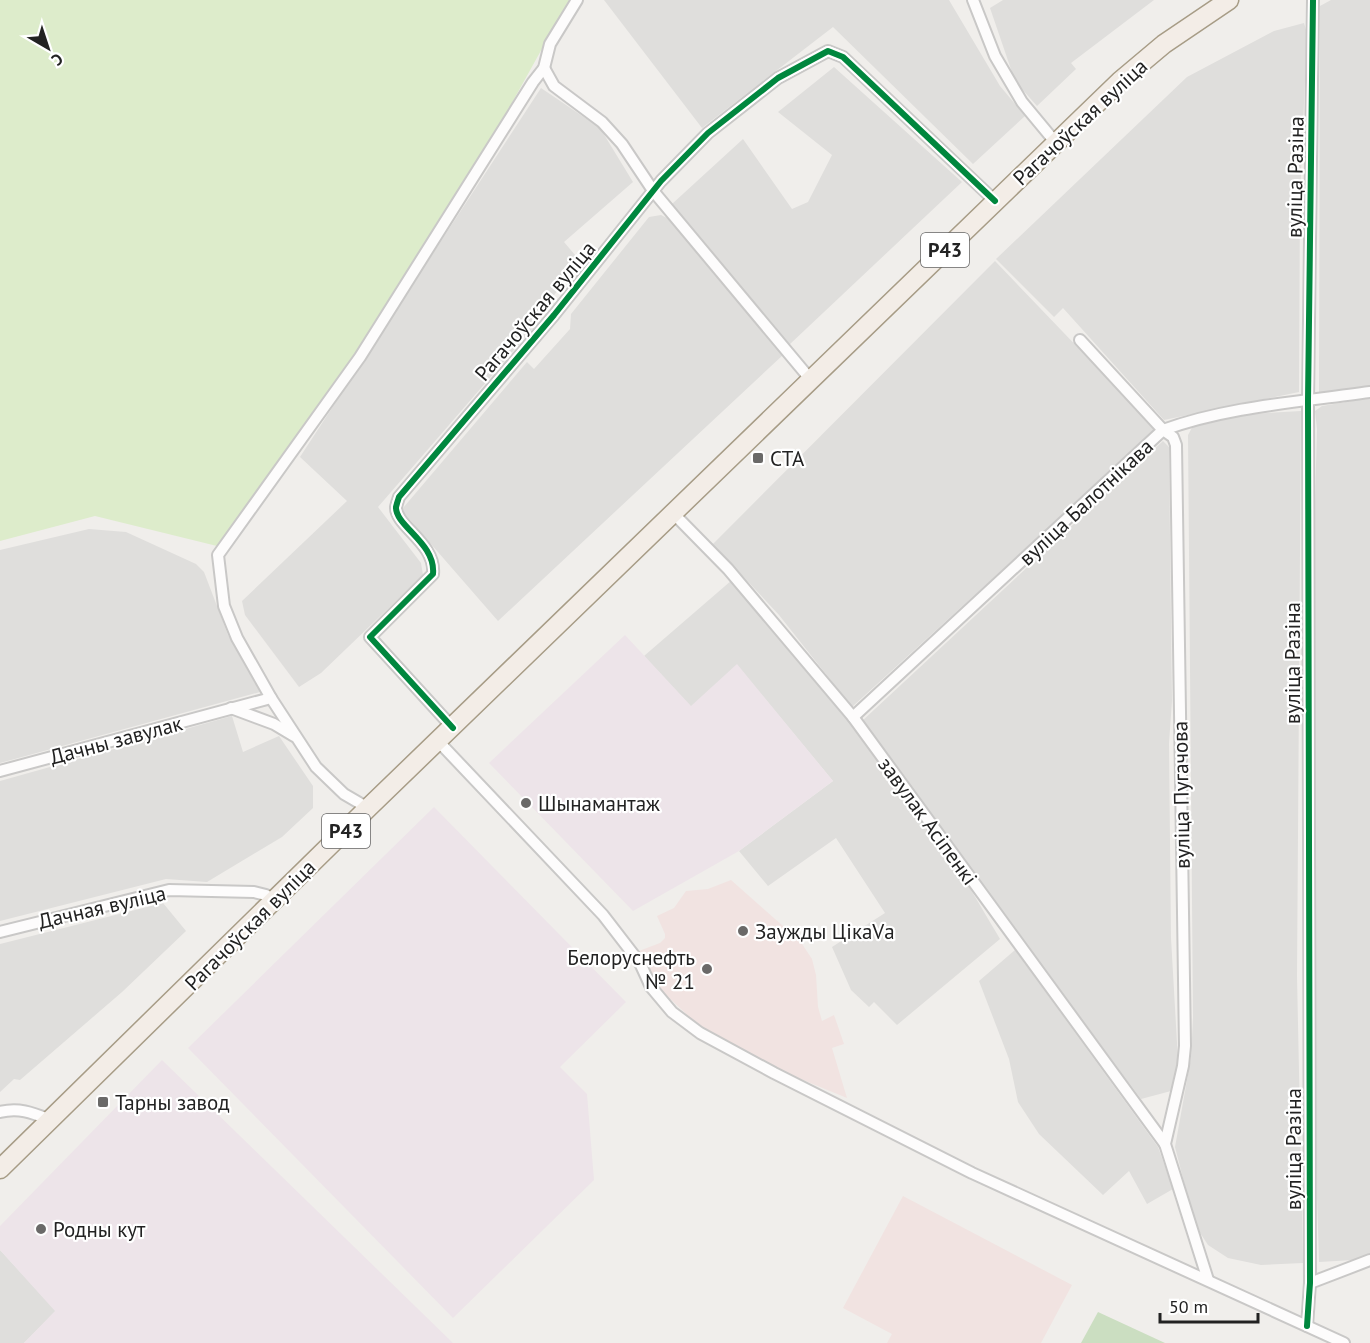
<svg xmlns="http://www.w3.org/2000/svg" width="1370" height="1343" font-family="'PT Sans',sans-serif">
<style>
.residential{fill:#dfdedc}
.commercial{fill:#f1e3e1}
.industrial{fill:#ede4e9}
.grass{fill:#ddeccb}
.forest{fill:#cbdec1}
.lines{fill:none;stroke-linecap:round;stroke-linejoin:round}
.minor-casing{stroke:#c9c8c7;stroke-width:14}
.primary-casing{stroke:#a79c86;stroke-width:21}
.minor{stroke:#fdfcfc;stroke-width:10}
.primary{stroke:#f3ede7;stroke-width:18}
.cycleway-casing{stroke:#fff;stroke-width:10}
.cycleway{stroke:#00873e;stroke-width:6}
.poi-dot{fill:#6a6968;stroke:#fff;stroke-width:2}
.labels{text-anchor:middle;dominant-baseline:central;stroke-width:4.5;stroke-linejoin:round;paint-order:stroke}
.shield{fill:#fff;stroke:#646464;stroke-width:1.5}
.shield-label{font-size:20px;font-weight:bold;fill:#222}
.street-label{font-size:21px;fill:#222;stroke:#fff}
.poi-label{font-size:21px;fill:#222;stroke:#fff;text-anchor:start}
</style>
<rect width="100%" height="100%" fill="#f0eeeb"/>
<g class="residential">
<path d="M604,0H949L1000,86L1025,116L973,164L833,27L702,128Z"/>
<path d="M1003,0H1154L1071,63L1076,69L1037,106L1015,81L990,8Z"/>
<path d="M1331,0H1370V386L1319,393L1320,6Z"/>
<path d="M1304,23L1307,33L1300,197L1299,392L1164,420L1063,308L1054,317L996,259L1187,77L1274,31Z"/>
<path d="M834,67L962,182L789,345L672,204L743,139L792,209L808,202L832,155L778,112Z"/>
<path d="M541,88L600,128L633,182L564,242L581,262L537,316L539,321L378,507L421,563L423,575L321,673L299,687L245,615L242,601L347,501L300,457Z"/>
<path d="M661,215L671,220L783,355L498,621L404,513L403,508L527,362L534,369L570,329L571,314L649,217Z"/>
<path d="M995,261L1156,429L852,707L779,615L713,544Z"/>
<path d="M1370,398V1259L1319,1262L1315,1131V502L1317,429L1315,411L1322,406Z"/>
<path d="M1301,411L1297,976L1303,1263L1261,1265L1228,1258L1208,1245L1195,1225L1175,1147L1191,1058L1193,1017L1188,435L1194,424L1250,414Z"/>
<path d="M1163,441L1169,447V454L1172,701L1169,743L1171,938L1178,1060L1171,1091L1141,1099L861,722Z"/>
<path d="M89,529L126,532L196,564L204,572L228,635L260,692L0,763V550Z"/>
<path d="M732,580L764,616L848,721L968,885L1000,939L897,1025L874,1002L869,1007L851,990L832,947L885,913L836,838L768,886L739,851L833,781L737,665L691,707L644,656Z"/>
<path d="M232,716L243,752L279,736L313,786V808L282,837L207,882L166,879L0,921V781Z"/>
<path d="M163,903L186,931L122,992L20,1080L14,1079L0,1092V944Z"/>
<path d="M1015,950L1158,1147L1173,1189L1147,1204L1129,1171L1103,1195L1039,1134L1018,1102L1009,1059L979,981Z"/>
<path d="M0,1250L56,1311L24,1343H0Z"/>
</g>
<g class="commercial">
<path d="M731,880L800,941L812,959L816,975L818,1007L822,1021L834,1015L844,1044L832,1048L847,1098L786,1073L700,1027L663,992L639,951L660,943L665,938V934L657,916L674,908L686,891L708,889Z"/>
<path d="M903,1196L1072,1285L1041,1343H887L892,1334L843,1308Z"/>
</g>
<g class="industrial">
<path d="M625,635L691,706L737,664L833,781L739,851L633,911L489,763Z"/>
<path d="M434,807L626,1002L560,1067L587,1094L594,1180L453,1318L188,1048Z"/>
<path d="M162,1060L453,1343H24L55,1311L0,1250V1226Z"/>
</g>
<path class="grass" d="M0,0H569L488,146L357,357L217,546L95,516L0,541Z"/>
<path class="forest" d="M1098,1312L1165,1343H1081Z"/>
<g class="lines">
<defs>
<g id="minor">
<path d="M973,0L995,56L1022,102L1056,143"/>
<path d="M544,68L554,86L602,122L622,144L654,192L811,380"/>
<path d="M1080,340L1163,430L1173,437L1176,445L1185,1046L1183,1066L1165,1144L1208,1280"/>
<path d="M673,513L728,569L853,717L1165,1144"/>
<path d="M271,698L237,638L224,606L218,555L360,357L533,82L544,68L550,44L577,0"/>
<path d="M231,708L274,724L294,736"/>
<path d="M853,717L1163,430C1229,406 1301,402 1370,392"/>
<path d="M453,728L370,637L433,574C436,543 395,526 396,507C397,503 398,500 399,497L554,315L661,181L708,133L778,78L828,51L843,57L995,201"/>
<path d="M438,741L603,915L640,963L651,987L672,1012L700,1033L774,1073L972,1173L1344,1343"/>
<path d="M0,771L271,698L316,767L344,794L368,808"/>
<path d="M0,932L169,890L254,892L266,895L275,902"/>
<path d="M0,1112C19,1107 33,1113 51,1120"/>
<path d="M1310,1283L1370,1260"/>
<path d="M1307,1326L1310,1283L1308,401L1313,0"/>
</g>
<path id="primary" d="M0,1169L368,808L1120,81L1164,44L1229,0"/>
</defs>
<use href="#minor" class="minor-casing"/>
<use href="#primary" class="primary-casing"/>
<use href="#minor" class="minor"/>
<use href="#primary" class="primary"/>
<defs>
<g id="cycleway">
<path d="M453,728L370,637L433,574C436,543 395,526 396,507C397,503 398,500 399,497L554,315L661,181L708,133L778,78L828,51L843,57L995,201"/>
<path d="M1307,1326L1310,1283L1308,401L1313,0"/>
</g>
</defs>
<use href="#cycleway" class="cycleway-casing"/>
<use href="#cycleway" class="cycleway"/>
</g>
<g class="poi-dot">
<rect x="752" y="452" width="12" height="12" rx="3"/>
<circle cx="526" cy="803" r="6"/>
<circle cx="743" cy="931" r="6"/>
<circle cx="707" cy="969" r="6"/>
<rect x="97" y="1096" width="12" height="12" rx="3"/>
<circle cx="41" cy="1229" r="6"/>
</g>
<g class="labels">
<g class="shield">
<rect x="921" y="233" width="48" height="34" rx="4.5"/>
<rect x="322" y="814" width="48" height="34" rx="4.5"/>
</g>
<g class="shield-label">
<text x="945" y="250">Р43</text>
<text x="346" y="831">Р43</text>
</g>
<g class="street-label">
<text transform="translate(1080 122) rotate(-43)">Рагачоўская вуліца</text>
<text transform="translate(1295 177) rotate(-89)">вуліца Разіна</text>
<text transform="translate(535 311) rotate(-50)">Рагачоўская вуліца</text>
<text transform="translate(1086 502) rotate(-43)">вуліца Балотнікава</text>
<text transform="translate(1292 663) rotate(-90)">вуліца Разіна</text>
<text transform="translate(116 740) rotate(-15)">Дачны завулак</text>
<text transform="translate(1181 795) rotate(-91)">вуліца Пугачова</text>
<text transform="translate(928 821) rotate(54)">завулак Асіпенкі</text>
<text transform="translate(102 907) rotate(-13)">Дачная вуліца</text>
<text transform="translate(250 925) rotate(-45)">Рагачоўская вуліца</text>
<text transform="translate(1293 1149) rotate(-90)">вуліца Разіна</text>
</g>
<g class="poi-label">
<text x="770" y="458">СТА</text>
<text x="538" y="803">Шынамантаж</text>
<text x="755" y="931">Заужды ЦікаVа</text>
<text x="695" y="957" text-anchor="end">Белоруснефть<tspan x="695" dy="24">№ 21</tspan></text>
<text x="115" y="1102">Тарны завод</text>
<text x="53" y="1229">Родны кут</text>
</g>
</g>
<g transform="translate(48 48) rotate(141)" stroke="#ffffff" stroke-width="4.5" paint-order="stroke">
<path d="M0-4.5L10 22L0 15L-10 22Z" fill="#222222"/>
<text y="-9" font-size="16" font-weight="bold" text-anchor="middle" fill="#222222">С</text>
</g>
<path d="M1160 1313v9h98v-9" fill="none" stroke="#222222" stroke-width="3"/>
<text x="1169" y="1313" font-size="18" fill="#222222" stroke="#ffffff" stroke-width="4.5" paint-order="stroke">50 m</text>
</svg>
